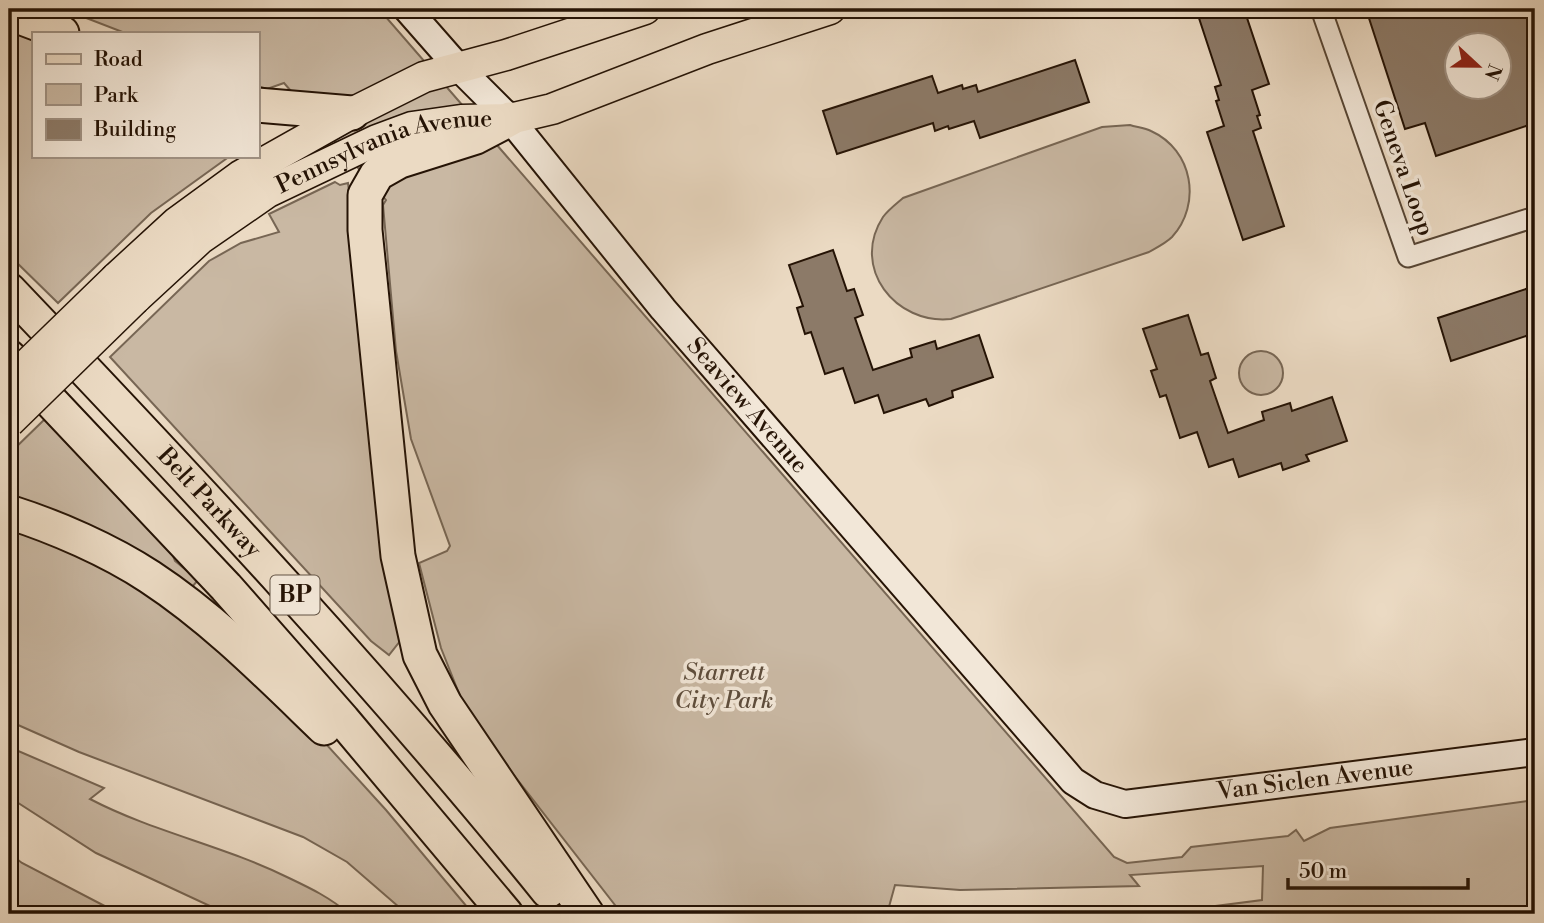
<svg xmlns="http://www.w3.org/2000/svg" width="1544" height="923" font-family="'Libre Bodoni',serif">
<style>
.green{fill:#c9b8a3;stroke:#776654;stroke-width:2}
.building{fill:#8c7a68;stroke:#251305;stroke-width:2;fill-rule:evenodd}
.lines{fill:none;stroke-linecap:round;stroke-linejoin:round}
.street-casing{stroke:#564534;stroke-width:23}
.secondary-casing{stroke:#251305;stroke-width:30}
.primary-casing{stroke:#251305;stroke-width:33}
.highway-casing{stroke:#251305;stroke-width:37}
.street{stroke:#f2e7d8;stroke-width:19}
.secondary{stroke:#f2e7d8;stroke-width:26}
.primary{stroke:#ebdac3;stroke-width:30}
.highway{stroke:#ebdac3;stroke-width:33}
.primary-bridge-casing{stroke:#251305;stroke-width:33;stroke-linecap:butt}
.primary-bridge{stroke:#ebdac3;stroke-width:30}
.labels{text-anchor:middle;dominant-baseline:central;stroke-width:7;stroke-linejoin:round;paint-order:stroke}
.shield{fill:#f2e7d8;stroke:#625344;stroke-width:2}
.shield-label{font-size:23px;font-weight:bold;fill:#251305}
.street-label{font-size:24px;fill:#251305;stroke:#f2e7d8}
.park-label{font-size:24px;font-style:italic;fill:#5e4d3c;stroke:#f2e7d8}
</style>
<rect width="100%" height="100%" fill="#ebdac3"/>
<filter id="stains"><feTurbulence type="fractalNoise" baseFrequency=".00286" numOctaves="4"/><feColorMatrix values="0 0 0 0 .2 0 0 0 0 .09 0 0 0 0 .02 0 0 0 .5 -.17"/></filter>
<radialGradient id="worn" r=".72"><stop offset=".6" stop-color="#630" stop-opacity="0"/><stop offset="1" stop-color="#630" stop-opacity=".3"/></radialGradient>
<g class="green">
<path d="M63,9H379L1114,857L1127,863L1182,857L1191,847L1288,836L1296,830L1304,841L1330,828L1535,800V914H1153L1262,900L1263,866L1130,875L1139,886L960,890L895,885L887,914H622L506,765L464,706L441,648L419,563L447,551L450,546L411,439L396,351L383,205L386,200L284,83L267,89L257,86V33H125Z"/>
<path d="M9,26L33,35V156H230L151,213L58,303L9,255Z"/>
<path d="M1130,125C1136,127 1145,128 1151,131C1193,150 1202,204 1172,237C1166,243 1156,248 1149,252L951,319C896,325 850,268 883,217C888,210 896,204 903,198L1102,127Z"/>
<path d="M335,182L340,185L348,183L388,546L404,636L389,655L371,641L110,357L209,261L241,243L279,232L269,214Z"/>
<circle cx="1261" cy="373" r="22"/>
<path d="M48,416L170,548L175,561L198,580L192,587L15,500L16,491L9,485V454Z"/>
<path d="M9,528L129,572L296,711L386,810L473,914H407L347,862L303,837L79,752L9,721Z"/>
<path d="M9,747L104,788L90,799C153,832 225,846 289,878C310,888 331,898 349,914H227L96,853L9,797Z"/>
<path d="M9,853L22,863L120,914H9Z"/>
</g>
<g class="building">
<path d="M1196,9H1244L1269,84L1252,90L1260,115L1257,116L1261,128L1253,131L1284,226L1243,240L1207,132L1224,126L1216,101L1219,100L1215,87L1221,85Z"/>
<path d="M1366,9H1535V123L1436,156L1425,123L1405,129ZM1457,46H1499V88H1457Z"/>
<path d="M1075,60L1089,102L980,138L974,121L949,129L948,126L935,131L933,123L837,154L823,111L932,76L938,93L962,85L963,89L976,85L978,92Z"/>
<path d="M833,250L847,291L854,289L863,315L855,318L873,370L912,357L910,349L935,341L937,349L979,335L993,377L952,391L953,397L929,406L926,399L884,413L878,395L855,403L843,368L825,374L811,332L805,334L797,308L803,306L789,265Z"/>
<path d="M1535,286V333L1451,361L1438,318Z"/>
<path d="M1188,315L1201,355L1208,353L1216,378L1210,381L1228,433L1264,420L1262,412L1290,403L1292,411L1332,397L1347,441L1306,455L1309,461L1283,470L1281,463L1239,477L1233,459L1209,467L1197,432L1180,438L1166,395L1160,397L1151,371L1157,369L1143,329Z"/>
</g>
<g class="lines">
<defs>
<path id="street" d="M1321,9L1408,257L1535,217"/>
<g id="secondary">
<path id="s1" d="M407,9L457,66L510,119L663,309L1073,781L1095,795L1125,804L1535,752"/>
</g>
<g id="primary">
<path d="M116,278L177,222L240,176L352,113L424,77L506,55L645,9"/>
<path id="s2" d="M135,299L200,239L268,192L377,140L412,127L461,120L510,119L552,109L707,49L830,9"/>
</g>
<g id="highway">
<path d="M9,13L62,33"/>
<path d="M257,105L352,113"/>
<path d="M510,119L476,137L400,161L377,174L365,195V230L398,556L420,655L445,704L587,914"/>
<path id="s3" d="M9,290C195,485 378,681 548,891"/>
<path d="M9,357L226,587L343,720L506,914"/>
<path d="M9,512C56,527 109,550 150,577C214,619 269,675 324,728"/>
</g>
</defs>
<use href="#street" class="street-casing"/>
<use href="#secondary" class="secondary-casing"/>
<use href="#primary" class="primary-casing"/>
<use href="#highway" class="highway-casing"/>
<use href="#street" class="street"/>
<use href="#secondary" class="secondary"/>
<use href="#primary" class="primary"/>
<use href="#highway" class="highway"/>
<defs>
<g id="primary-bridge">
<path d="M9,382L116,278"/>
<path d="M9,422L135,299"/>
</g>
</defs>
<use href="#primary-bridge" class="primary-bridge-casing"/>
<use href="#primary-bridge" class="primary-bridge"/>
</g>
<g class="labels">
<rect class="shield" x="270.5" y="575.5" width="49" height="39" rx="5"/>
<g class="shield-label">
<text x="295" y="595">BP</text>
</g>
<g class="street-label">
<text stroke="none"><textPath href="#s2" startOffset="296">Pennsylvania Avenue</textPath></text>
<text transform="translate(1403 168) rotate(71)">Geneva Loop</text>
<text stroke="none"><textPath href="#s1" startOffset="523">Seaview Avenue</textPath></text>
<text stroke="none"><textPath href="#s3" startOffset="292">Belt Parkway</textPath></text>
<text stroke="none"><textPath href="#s1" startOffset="1269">Van Siclen Avenue</textPath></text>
</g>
<g class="park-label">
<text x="724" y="673">Starrett<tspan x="724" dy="28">City Park</tspan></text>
</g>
</g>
<rect width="1544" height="923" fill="none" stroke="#ebdac3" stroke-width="35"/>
<rect x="10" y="10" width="1523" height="902" fill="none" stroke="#251305" stroke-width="3.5"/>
<rect x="18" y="18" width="1509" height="888" fill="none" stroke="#251305" stroke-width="2"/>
<rect x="32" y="32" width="228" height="126" fill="#f2e7d8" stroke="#a09284" stroke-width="2"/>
<rect x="46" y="54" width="35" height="10" fill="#ebdac3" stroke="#a09284" stroke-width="2"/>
<text x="94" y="66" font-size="21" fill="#251305">Road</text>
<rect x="46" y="84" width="35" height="21" fill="#c9b8a3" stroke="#a09284" stroke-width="2"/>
<text x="94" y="102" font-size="21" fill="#251305">Park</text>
<rect x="46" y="119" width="35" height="21" fill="#8c7a68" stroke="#a09284" stroke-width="2"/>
<text x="94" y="136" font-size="21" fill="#251305">Building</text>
<g transform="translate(1478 66) rotate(112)"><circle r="33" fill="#f2e7d8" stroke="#a09284" stroke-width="2"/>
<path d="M0-5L12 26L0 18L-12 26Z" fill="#8f2418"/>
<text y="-10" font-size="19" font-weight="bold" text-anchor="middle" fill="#251305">N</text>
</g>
<path d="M1288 878v10h180v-10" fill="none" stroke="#251305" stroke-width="3.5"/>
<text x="1299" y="878" font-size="21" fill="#251305" stroke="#f2e7d8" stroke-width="5" paint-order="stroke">50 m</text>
<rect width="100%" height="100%" filter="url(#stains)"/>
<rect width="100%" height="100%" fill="url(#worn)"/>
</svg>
